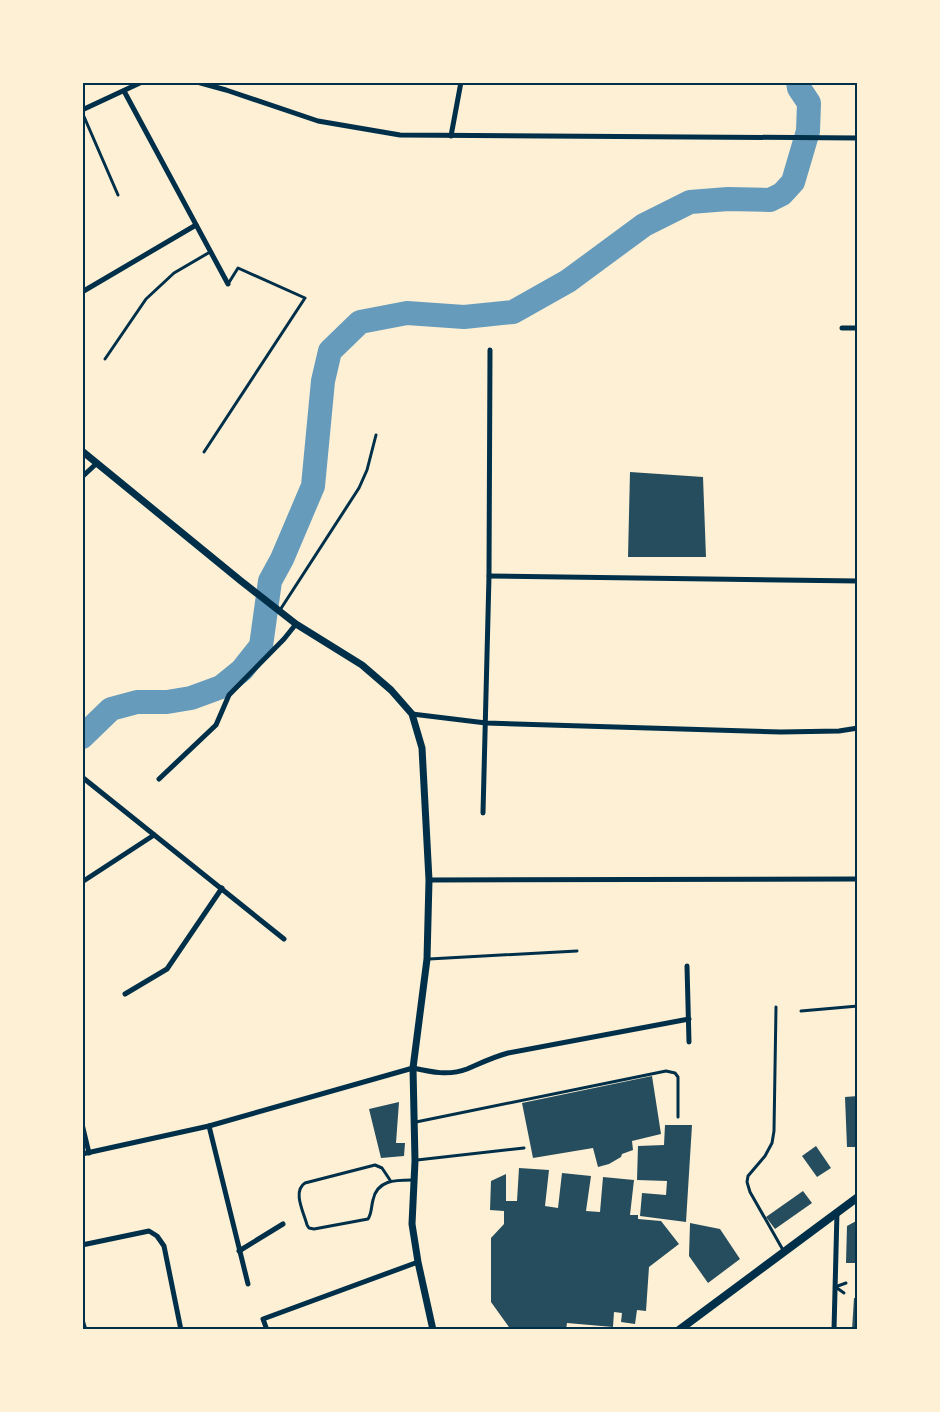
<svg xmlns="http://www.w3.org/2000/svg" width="940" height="1412" font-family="Poppins,sans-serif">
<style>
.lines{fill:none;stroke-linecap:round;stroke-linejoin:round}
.river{stroke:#669bbc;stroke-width:24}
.building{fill:#264d5e}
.service{stroke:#003049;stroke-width:3}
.minor{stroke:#003049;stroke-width:5}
.tertiary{stroke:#003049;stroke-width:7}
.secondary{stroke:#003049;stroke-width:8}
.neatline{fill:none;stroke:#003049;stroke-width:2}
</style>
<rect width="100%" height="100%" fill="#fdf0d5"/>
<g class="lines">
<path class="river" d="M82,737L111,709L137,702H167L191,698L221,687L242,670L261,646L270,581L282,559L313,486L323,381L330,351L360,322L407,313L464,317L513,312L568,281L644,225L690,202L728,199L770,200L782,194L793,182L808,131L809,103L799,88L798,82"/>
</g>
<g class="building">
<path d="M630,472L703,477L706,557H628Z"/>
<path d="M652,1076L661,1134L632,1141L633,1150L622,1154L621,1157L609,1164L598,1167L593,1148L533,1158L522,1103Z"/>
<path d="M858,1096V1147H847L845,1097Z"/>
<path d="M399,1102L396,1143H405L404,1156L381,1158L369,1109Z"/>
<path d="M665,1125H692L686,1222L640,1216L642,1193L666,1195L667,1181L637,1180L638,1146L664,1145Z"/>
<path d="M816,1146L831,1168L817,1177L802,1156Z"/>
<path d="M519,1168L549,1170L545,1206L558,1208L562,1173L591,1176L586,1211L600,1212L603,1177L634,1180L630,1215H638V1219L661,1221L679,1244L649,1267L646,1311L637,1310L635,1324L621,1322L622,1313L614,1312L613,1327L567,1323L566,1330H511L491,1302V1238L504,1224V1211L490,1210L491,1181L506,1174V1201H517Z"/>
<path d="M803,1191L812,1203L775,1229L766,1217Z"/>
<path d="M858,1220V1263H846L847,1226Z"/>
<path d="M690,1223L720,1229L740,1259L708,1283L689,1256Z"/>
<path d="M854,1298H858V1330H852Z"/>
</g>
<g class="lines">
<g class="service">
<path d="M82,112L118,195"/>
<path d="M105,359L146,299L174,273L210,252"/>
<path d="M204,452L305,298L238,268L228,284"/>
<path d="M280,610L359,488L367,470L376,435"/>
<path d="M429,959L577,951"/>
<path d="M776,1007L774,1131L772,1143L765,1156L748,1176L747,1182L750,1192L783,1250"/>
<path d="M801,1011L858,1006"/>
<path d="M416,1122L666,1071L675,1073L678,1077V1117"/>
<path d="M417,1160L524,1148"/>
<path d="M390,1180L382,1168L375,1165L305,1183C292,1191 304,1213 307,1225L309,1228L314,1229L368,1219C372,1213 371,1207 373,1200C377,1180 395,1180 412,1180"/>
<path d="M835,1287L846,1283"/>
<path d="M837,1288L844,1293"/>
</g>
<g class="minor">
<path d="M197,82L226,90L318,121L400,135L858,138"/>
<path d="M124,91L228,284"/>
<path d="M82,110L142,82"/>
<path d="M451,136L461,82"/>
<path d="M82,292L196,225"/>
<path d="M842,328H858"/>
<path d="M82,477L97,463"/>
<path d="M489,576L858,581"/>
<path d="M412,714L486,723L781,732L839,731L858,728"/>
<path d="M82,777L284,939"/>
<path d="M159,779L216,725L229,695L284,639L296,624"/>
<path d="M483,813L489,576L490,350"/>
<path d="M429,880L858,879"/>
<path d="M82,882L154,835"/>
<path d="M687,966L689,1042"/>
<path d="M125,994L167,969L222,888"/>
<path d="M82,1124L89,1153"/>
<path d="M209,1126L248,1284"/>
<path d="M82,1154L209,1126L413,1068C431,1072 449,1076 467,1069C481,1063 493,1057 508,1053L689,1019"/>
<path d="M82,1245L149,1231L157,1236L164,1246L181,1330"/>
<path d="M239,1251L283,1224"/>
<path d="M82,1320L85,1330"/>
<path d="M267,1330L263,1319L418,1262"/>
<path d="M834,1330L837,1212"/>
</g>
<path class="tertiary" d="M82,451L241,581L296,624L362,665L391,690L412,714L422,748L429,880L427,959L413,1068L415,1161L412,1224L418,1262L433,1330"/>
<path class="secondary" d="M679,1330L858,1197"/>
</g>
<rect width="940" height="1412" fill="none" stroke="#fdf0d5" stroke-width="168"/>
<rect x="84" y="84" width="772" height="1244" class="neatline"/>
</svg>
